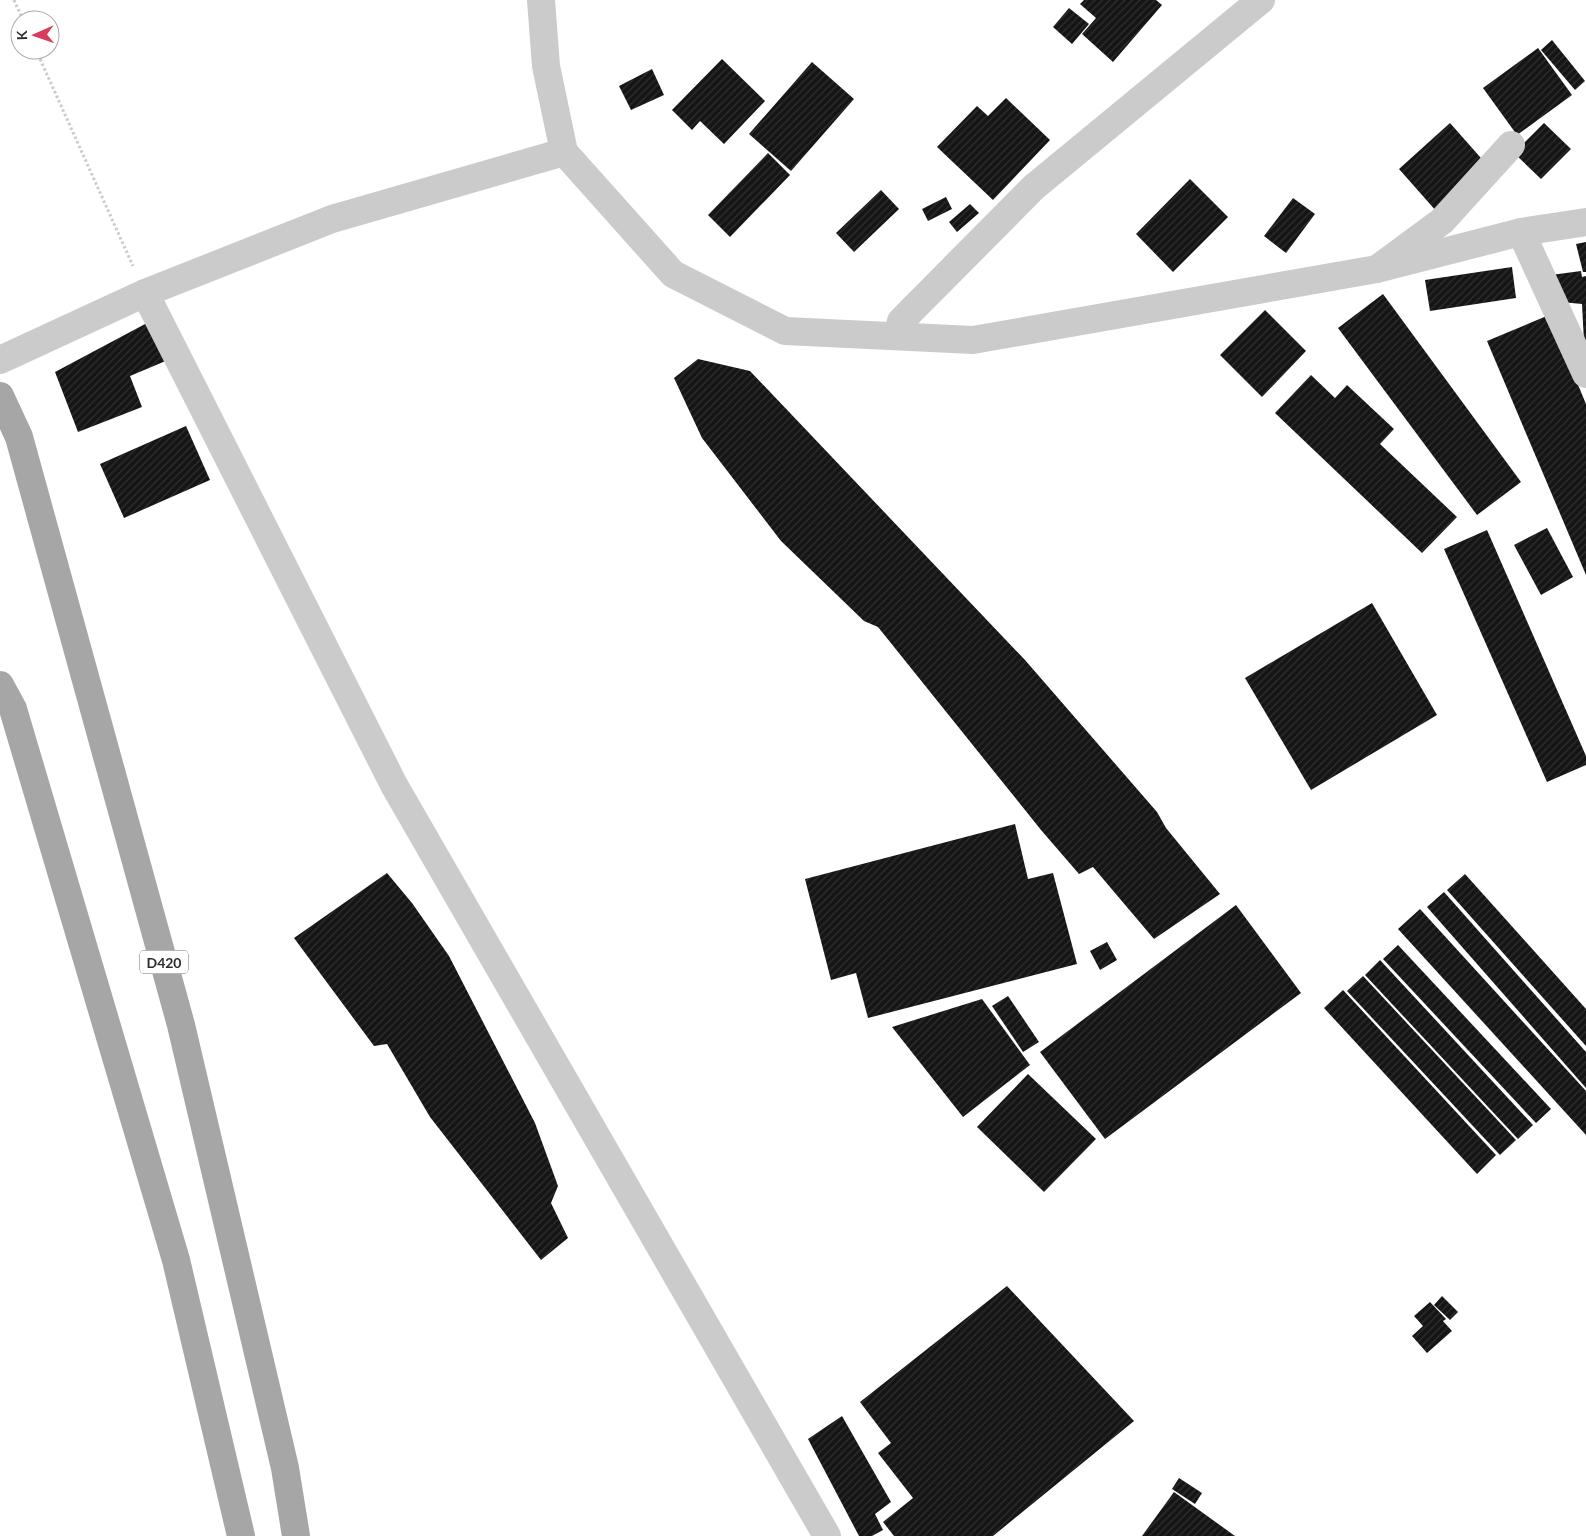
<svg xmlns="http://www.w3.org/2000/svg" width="1586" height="1536" font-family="Lato,sans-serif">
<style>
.building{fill:url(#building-hatch)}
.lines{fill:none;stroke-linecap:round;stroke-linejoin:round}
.path{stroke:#cbcbcb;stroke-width:3;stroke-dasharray:2.5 2.5;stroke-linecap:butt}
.minor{stroke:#cbcbcb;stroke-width:28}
.tertiary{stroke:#cbcbcb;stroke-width:28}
.primary{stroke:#a6a6a6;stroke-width:28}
.labels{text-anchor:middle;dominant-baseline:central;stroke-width:5;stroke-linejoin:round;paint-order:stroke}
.shield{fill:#fff;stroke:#6d6d6d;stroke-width:1}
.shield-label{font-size:14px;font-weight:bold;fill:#2e2e2e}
</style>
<defs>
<pattern id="building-hatch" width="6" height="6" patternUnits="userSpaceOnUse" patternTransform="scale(1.25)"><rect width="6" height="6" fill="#151515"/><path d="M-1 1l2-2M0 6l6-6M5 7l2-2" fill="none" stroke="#2f2f2f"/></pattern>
</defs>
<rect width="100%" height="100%" fill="#fff"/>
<g class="building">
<path d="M1084,0H1156L1162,5L1113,62L1082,34L1096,18L1080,4Z"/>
<path d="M1069,8L1089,24L1072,44L1053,27Z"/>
<path d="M1552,40L1585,81L1575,90L1541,50Z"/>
<path d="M1538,48L1572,95L1517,135L1483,88Z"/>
<path d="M722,59L765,101L724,144L700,121L692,130L672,110Z"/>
<path d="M812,62L854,99L791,171L749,134Z"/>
<path d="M652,69L664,95L631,110L619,86Z"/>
<path d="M1006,98L1050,140L993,200L937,147L977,106L988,116Z"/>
<path d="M1450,123L1488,166L1437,212L1399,169Z"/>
<path d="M1544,123L1571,149L1541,179L1514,153Z"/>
<path d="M768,153L790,175L730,237L708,215Z"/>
<path d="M1190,179L1228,217L1173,272L1136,234Z"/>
<path d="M881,190L899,209L854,252L836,233Z"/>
<path d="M946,197L952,209L928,221L922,209Z"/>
<path d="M1293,198L1315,214L1286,253L1264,236Z"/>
<path d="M970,204L979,213L957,232L949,222Z"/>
<path d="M1586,242V272H1583L1576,244Z"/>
<path d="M1512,267L1516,298L1430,311L1425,280Z"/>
<path d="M1581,271L1582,277L1586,276V342H1584L1582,304L1561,302L1551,275Z"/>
<path d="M1383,294L1521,482L1477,515L1338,328Z"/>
<path d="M1265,310L1306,351L1262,397L1220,355Z"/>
<path d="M1549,315L1586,404V575L1487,341Z"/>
<path d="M147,323L168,360L130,376L142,407L78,432L55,372Z"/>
<path d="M698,359L750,371L1025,660L1157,812L1166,828L1220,894L1154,939L1093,867L1079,874L1041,830L878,627L864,621L781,541L702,438L674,378Z"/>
<path d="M1311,375L1335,398L1347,385L1394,429L1380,444L1457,517L1422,553L1275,413Z"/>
<path d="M186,426L210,480L124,518L100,464Z"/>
<path d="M1547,528L1573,577L1541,595L1514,545Z"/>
<path d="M1487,530L1586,756V765L1547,782L1444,549Z"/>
<path d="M1372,603L1437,715L1311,790L1245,678Z"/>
<path d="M1015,824L1028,879L1053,873L1077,964L868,1018L856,973L831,980L805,879Z"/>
<path d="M387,873L412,903L449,956L535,1123L558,1186L551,1203L568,1238L541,1260L430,1117L387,1044L374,1046L294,938Z"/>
<path d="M1465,874L1586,1009V1046L1447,890Z"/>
<path d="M1444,892L1586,1052V1088L1427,907Z"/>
<path d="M1236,905L1301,993L1105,1139L1040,1052Z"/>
<path d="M1420,909L1586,1091V1135L1398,929Z"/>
<path d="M1107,942L1117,960L1100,970L1090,951Z"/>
<path d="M1398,945L1551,1109L1536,1123L1383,959Z"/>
<path d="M1380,960L1533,1125L1518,1139L1365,975Z"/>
<path d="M1363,976L1516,1140L1500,1155L1347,991Z"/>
<path d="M1343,990L1496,1155L1477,1174L1324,1008Z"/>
<path d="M1008,996L1039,1042L1023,1052L992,1006Z"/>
<path d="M982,999L1030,1065L963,1117L892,1027Z"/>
<path d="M1028,1074L1096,1139L1044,1192L977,1127Z"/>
<path d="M1007,1286L1134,1421L993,1536H894L883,1522L913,1498L878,1453L891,1443L860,1402Z"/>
<path d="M1442,1296L1458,1312L1450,1320L1434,1305Z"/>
<path d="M1430,1302L1446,1319L1443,1321L1452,1331L1427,1353L1412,1336L1423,1326L1414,1316Z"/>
<path d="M842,1416L891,1502L875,1514L883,1530L872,1536H859L808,1439Z"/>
<path d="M1179,1478L1202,1493L1195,1504L1172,1489Z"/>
<path d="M1174,1492L1235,1536H1142Z"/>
</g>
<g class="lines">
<g class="path">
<path d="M14,0L23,20"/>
<path d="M36,50L133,266"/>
</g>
<g class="minor">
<path d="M1521,232L1586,374"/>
<path d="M1377,269L1442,221L1511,145"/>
<path d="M145,293L394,785L827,1536"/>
<path d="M897,336L901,321L1034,187L1261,0"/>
</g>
<g class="tertiary">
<path d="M541,0L546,66L564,152L673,274L785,331L973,340L1377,269L1521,232L1586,222"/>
<path d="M0,360L145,293L332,219L564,152"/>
</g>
<g class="primary">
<path d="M0,396L19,437L181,1025L285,1468L296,1536"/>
<path d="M0,685L13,709L176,1260L241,1536"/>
</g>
</g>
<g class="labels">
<rect class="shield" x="140" y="950.5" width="48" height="23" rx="4"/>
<g class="shield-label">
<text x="164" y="962">D420</text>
</g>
</g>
<g transform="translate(35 35) rotate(268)"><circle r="24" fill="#ffffff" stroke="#ababab"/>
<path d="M0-4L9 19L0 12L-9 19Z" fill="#d83c5a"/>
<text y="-8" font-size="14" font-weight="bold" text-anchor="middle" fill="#2e2e2e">K</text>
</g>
</svg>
